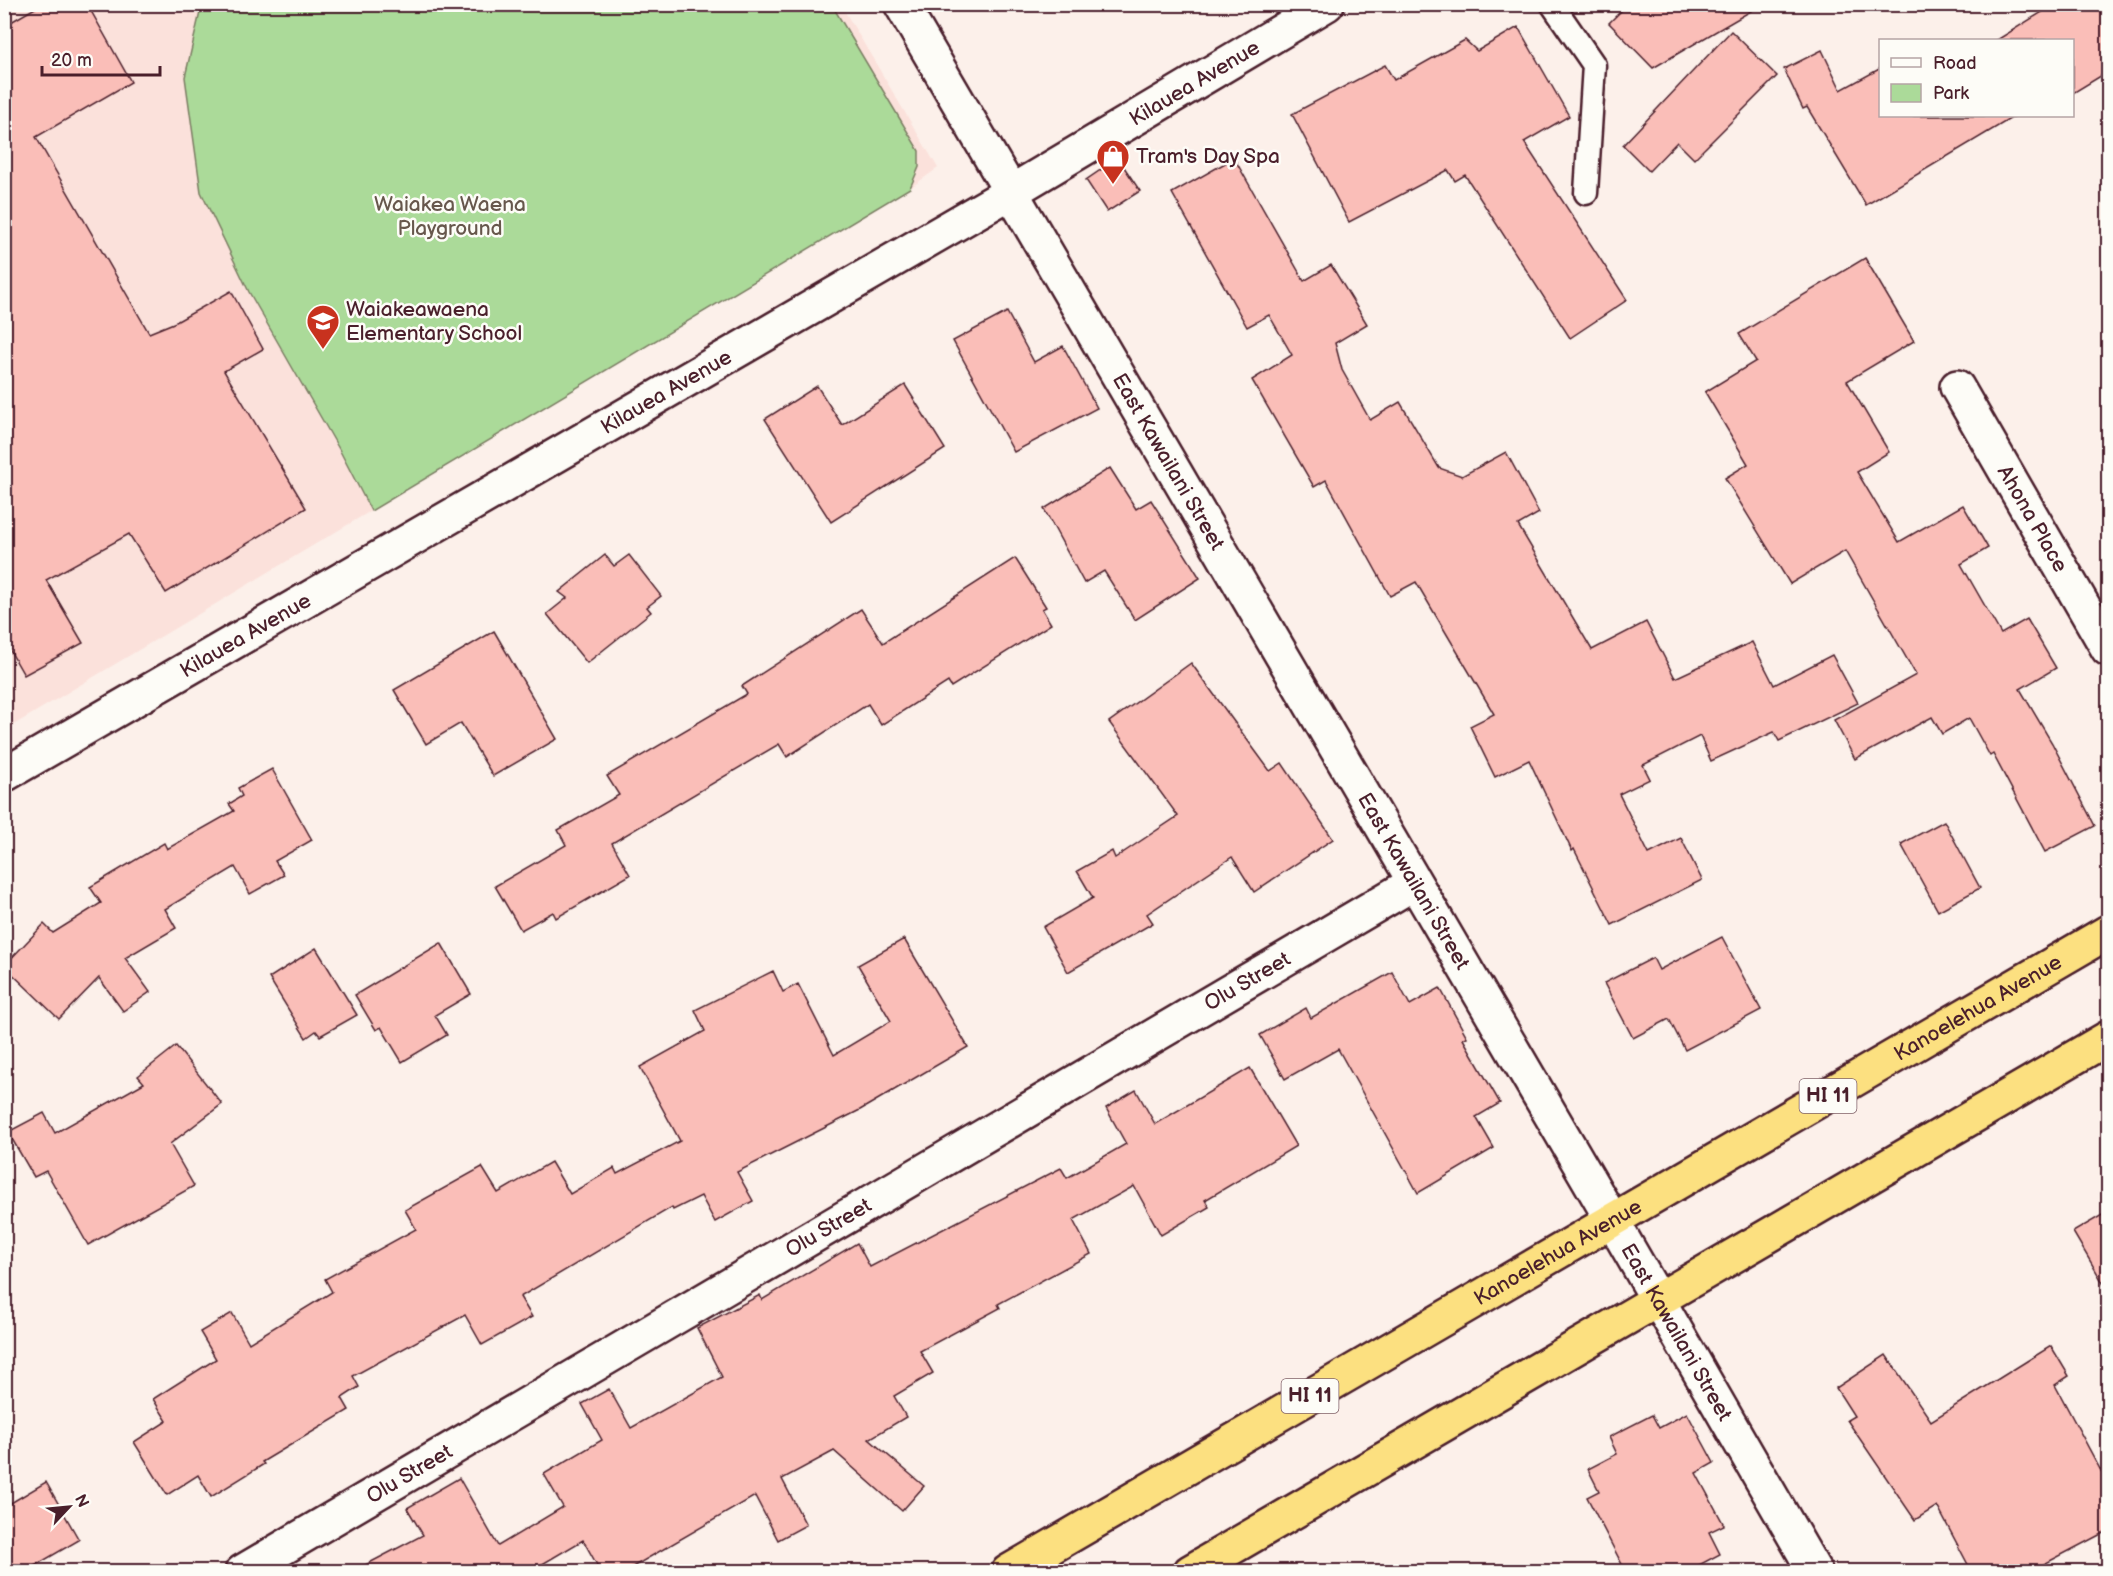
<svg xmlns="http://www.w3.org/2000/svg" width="2113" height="1576" font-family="'Balsamiq Sans',sans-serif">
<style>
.built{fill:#fbe1db}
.green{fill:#abda99;stroke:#7a7c62;stroke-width:1.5}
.building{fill:#fabeb8;stroke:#4a1f2b;stroke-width:1.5}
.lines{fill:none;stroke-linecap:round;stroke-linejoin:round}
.service-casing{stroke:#4a1f2b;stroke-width:27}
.minor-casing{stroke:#4a1f2b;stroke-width:38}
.tertiary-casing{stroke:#4a1f2b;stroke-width:38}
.trunk-casing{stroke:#4a1f2b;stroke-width:38}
.service{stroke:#fdfcf7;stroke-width:22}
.minor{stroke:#fdfcf7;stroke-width:33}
.tertiary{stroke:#fdfcf7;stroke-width:33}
.trunk{stroke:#fce080;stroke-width:33}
.labels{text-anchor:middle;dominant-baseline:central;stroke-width:5;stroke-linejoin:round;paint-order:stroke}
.shield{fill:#fdfcf7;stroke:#806168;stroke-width:1.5}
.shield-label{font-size:20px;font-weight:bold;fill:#4a1f2b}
.street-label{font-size:21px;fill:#4a1f2b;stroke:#fdfcf7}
.poi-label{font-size:21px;fill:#4a1f2b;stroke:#fdfcf7;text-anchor:start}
.park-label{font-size:21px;fill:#67574c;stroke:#fdfcf7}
</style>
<rect width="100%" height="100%" fill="#fcf0ea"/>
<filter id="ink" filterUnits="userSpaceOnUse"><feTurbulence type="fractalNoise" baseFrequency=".0167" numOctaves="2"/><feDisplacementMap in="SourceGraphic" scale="12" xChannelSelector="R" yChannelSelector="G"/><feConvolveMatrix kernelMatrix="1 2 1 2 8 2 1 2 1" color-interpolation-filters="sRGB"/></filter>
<g filter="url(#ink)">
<path class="built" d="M4,5H841L938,168L910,188L5,730Z"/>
<path class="green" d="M206,4L832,5L919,151V167L910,188L371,511L339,449L249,292L201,192L185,77L201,8Z"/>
<g class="building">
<path d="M42,4H87L131,82L36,137L149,333L176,322L231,291L263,349L224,371L306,508L166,593L129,534L46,580L83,643L24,675L4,640V26Z"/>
<path d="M1628,4H1763L1653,68L1609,23Z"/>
<path d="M2055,4H2098L2109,22V71L2073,93V40H1997Z"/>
<path d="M1518,27L1569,116L1524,142L1627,300L1570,338L1465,175L1455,181L1448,170L1349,222L1292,114L1385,65L1394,80L1465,40L1477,51Z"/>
<path d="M1731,31L1777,76L1694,159L1677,142L1649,171L1623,145Z"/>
<path d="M1822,50L1841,90L1881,68V116H2015L1866,205L1807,107L1803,109L1784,69Z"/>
<path d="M1118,158L1140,191L1107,212L1086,180Z"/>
<path d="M1234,158L1304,281L1331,265L1367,324L1335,343L1342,370L1370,420L1400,402L1439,468L1462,476L1506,452L1539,513L1518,525L1592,650L1646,622L1675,678L1752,642L1774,685L1832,655L1858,703L1779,741L1774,732L1711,761L1700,736L1643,765L1650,779L1619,794L1649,854L1681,838L1702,880L1612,925L1574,849L1572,851L1529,760L1495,777L1470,726L1494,714L1416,582L1390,596L1326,480L1314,487L1252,380L1292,355L1269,315L1247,327L1172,193Z"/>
<path d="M1865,258L1914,341L1847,381L1889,452L1857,472L1899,542L1963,505L1988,548L1961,564L2001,634L2027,619L2056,668L2020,689L2052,743L2095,826L2045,852L1993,754L1990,756L1969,718L1942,734L1932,717L1855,759L1834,720L1916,675L1845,551L1790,584L1725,478L1748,464L1705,392L1756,361L1739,334Z"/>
<path d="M1007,312L1034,362L1063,346L1097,408L1014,452L953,341Z"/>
<path d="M905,385L945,449L831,522L765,419L817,386L842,425Z"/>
<path d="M1110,468L1136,509L1151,500L1200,578L1135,620L1104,571L1084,583L1044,509Z"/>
<path d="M605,555L614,566L629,555L661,596L647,607L651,612L587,663L547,614L567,598L559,592Z"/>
<path d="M1015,558L1046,607L1042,609L1051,624L951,687L948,682L881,725L868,704L787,757L779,744L612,843L630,875L556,918L553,912L521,930L495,886L566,845L558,830L619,795L607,776L747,694L742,686L861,609L883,643Z"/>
<path d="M494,631L557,739L493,776L461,723L426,744L394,690Z"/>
<path d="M1191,663L1270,771L1282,763L1333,839L1254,892L1232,857L1147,914L1153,923L1068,972L1043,927L1093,898L1077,871L1112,851L1115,858L1178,816L1109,722Z"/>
<path d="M272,769L312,840L275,861L284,875L250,894L235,867L165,909L176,928L125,958L150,992L123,1011L99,978L59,1019L4,966L44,924L53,933L101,903L90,887L164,843L167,849L234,811L229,804L242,796L238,788Z"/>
<path d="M1944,821L1980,888L1938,911L1901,844Z"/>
<path d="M1722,937L1761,1010L1685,1050L1669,1019L1633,1038L1604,983L1653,958L1659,970Z"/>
<path d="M904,939L968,1047L860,1110L737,1172L753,1201L715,1222L701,1196L673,1210L672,1207L520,1297L532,1317L482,1345L465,1315L353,1376L359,1387L342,1398L349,1410L262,1462L264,1464L211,1497L198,1475L167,1495L134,1442L167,1421L153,1399L216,1359L200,1332L232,1313L249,1343L332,1292L325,1279L416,1229L405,1210L482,1167L498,1193L551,1162L570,1194L614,1168L617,1174L680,1141L640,1067L705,1031L695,1010L773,971L783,992L798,984L834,1055L891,1021L858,965Z"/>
<path d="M441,943L471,994L435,1015L447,1035L402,1062L381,1027L376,1030L355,995Z"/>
<path d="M316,948L357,1015L320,1036L316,1031L306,1038L269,978Z"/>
<path d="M1392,972L1410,1005L1440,988L1467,1037L1463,1039L1500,1103L1476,1117L1494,1148L1418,1193L1338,1049L1285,1079L1260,1035L1306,1008L1311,1018Z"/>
<path d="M176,1046L222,1104L170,1144L194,1186L88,1245L46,1171L34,1177L8,1132L44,1113L55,1133L144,1083L138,1076Z"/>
<path d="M1250,1068L1296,1146L1205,1200L1209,1207L1161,1235L1134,1186L1073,1220L1091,1254L998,1304L1000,1308L920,1351L933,1373L894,1396L906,1417L869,1439L924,1486L902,1511L834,1451L782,1479L806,1525L778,1540L755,1496L624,1572H601L583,1540L529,1572H352L423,1535L407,1508L459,1478L498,1546L563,1507L544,1474L602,1440L582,1404L609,1389L631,1428L722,1377L697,1328L760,1295L762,1300L857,1243L870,1267L1061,1168L1067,1178L1126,1144L1106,1108L1136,1090L1155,1124Z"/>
<path d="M2109,1211V1293L2073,1232Z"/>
<path d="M2051,1346L2069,1376L2055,1385L2109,1486V1530L2029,1572H1972L1937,1506L1915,1520L1847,1420L1854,1416L1836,1388L1886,1355L1931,1421Z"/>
<path d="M1687,1413L1714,1463L1696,1473L1724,1525L1709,1532L1720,1554L1686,1572H1626L1587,1497L1599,1491L1588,1469L1617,1454L1609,1437L1652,1415L1659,1428Z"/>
<path d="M46,1482L79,1540L24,1572H4V1507Z"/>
</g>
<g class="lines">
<defs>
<path id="service" d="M1552,4L1594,65L1586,193"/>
<g id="minor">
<path id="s1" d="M1957,387L2108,649"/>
<path id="s2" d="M242,1572L1414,883"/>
</g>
<g id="tertiary">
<path id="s3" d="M901,4L1590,1182L1815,1572"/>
<path id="s4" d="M4,775L1011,192L1327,4"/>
</g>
<g id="trunk">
<path id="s5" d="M1008,1572L2108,932"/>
<path d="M1190,1572L2108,1038"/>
</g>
</defs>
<use href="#service" class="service-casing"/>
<use href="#minor" class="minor-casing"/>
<use href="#tertiary" class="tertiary-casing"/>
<use href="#trunk" class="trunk-casing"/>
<use href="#service" class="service"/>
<use href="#minor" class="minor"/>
<use href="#tertiary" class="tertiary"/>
<use href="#trunk" class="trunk"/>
</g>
</g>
<defs>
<symbol id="shop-pin" viewBox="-11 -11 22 30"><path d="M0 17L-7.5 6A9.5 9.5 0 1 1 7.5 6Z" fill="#c8321e" stroke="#fdfcf7"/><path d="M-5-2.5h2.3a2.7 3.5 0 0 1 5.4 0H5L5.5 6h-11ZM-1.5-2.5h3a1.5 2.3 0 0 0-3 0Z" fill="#fff"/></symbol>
<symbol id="school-pin" viewBox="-11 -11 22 30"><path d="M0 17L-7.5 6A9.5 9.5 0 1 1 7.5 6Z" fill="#c8321e" stroke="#fdfcf7"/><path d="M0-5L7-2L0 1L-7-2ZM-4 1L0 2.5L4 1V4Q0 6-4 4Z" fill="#fff"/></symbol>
</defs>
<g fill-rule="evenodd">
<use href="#shop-pin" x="1094" y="137" width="38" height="52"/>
<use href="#school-pin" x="304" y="302" width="38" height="52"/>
</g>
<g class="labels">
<g class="shield">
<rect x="1799.5" y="1079" width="57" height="34" rx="4.5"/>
<rect x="1281.5" y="1379" width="57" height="34" rx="4.5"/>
</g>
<g class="shield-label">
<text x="1828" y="1096">HI 11</text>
<text x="1310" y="1396">HI 11</text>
</g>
<g class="street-label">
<text stroke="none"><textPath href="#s4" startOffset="1377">Kilauea Avenue</textPath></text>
<text stroke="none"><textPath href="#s4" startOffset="765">Kilauea Avenue</textPath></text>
<text stroke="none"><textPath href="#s3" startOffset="530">East Kawailani Street</textPath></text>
<text stroke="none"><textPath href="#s1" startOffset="152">Ahona Place</textPath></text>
<text stroke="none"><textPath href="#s4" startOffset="279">Kilauea Avenue</textPath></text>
<text stroke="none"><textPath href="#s3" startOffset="1016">East Kawailani Street</textPath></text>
<text stroke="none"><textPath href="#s2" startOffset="1166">Olu Street</textPath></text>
<text stroke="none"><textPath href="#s5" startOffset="1122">Kanoelehua Avenue</textPath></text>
<text stroke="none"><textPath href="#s2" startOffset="680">Olu Street</textPath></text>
<text stroke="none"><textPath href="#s5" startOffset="636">Kanoelehua Avenue</textPath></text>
<text stroke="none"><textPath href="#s3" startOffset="1538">East Kawailani Street</textPath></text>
<text stroke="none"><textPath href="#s2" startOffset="194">Olu Street</textPath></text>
</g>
<g class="poi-label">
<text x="1136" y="156">Tram's Day Spa</text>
<text x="346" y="309">Waiakeawaena<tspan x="346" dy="24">Elementary School</tspan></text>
</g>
<g class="park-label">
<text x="450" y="204">Waiakea Waena<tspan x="450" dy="24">Playground</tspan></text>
</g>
</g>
<rect width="2113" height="1576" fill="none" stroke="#fdfcf7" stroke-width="24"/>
<rect x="12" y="12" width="2089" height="1552" fill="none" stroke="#4a1f2b" stroke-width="2" filter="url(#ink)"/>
<rect x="1879" y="39" width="195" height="78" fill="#fdfcf7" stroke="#b5a4a5" stroke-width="1.5"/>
<rect x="1891" y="58" width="30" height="9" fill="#fdfcf7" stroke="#b5a4a5" stroke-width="1.5"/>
<text x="1933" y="69" font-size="18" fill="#4a1f2b">Road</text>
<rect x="1891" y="84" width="30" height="18" fill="#abda99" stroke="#b5a4a5" stroke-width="1.5"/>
<text x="1933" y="99" font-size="18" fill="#4a1f2b">Park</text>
<g transform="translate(69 1507) rotate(64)" stroke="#fdfcf7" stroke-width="4.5" paint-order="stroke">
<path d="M0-4.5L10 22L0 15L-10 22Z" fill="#4a1f2b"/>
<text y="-9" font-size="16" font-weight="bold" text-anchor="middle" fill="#4a1f2b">N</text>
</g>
<path d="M42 66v9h118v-9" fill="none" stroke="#4a1f2b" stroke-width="3"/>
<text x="51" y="66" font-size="18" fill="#4a1f2b" stroke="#fdfcf7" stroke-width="4.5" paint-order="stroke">20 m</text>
</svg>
